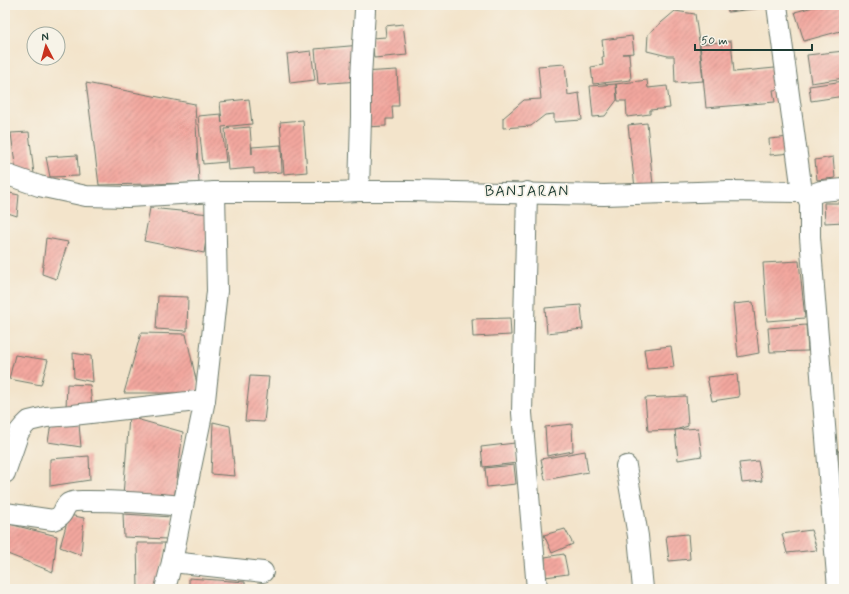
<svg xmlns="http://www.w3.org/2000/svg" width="849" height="594" font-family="Mynerve,sans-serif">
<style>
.building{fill:url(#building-hatch)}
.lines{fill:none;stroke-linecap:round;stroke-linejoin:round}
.minor-casing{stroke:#697769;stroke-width:22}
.minor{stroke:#fff;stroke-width:20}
.labels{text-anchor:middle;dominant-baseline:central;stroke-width:3.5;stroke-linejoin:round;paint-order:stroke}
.quarter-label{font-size:15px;letter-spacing:1px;fill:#1f3d34;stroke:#f7f3e8}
</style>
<defs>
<pattern id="building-hatch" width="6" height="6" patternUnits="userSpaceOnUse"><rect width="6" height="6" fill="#f3a79f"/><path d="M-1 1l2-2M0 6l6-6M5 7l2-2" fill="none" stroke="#c48982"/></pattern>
</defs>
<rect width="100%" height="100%" fill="#f7f3e8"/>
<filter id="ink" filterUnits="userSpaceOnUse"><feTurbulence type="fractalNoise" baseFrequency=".025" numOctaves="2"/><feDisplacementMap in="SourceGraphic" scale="8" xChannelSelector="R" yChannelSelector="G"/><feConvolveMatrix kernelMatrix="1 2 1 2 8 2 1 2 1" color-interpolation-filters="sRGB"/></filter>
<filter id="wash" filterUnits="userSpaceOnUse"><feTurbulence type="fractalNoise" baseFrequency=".012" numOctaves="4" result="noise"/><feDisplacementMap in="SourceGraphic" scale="16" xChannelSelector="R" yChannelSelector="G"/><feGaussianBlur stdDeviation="0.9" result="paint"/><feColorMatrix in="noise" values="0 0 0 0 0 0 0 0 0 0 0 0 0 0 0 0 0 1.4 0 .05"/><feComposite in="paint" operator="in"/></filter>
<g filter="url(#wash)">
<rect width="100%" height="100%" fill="#f3e4cb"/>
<g id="blocks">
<g class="building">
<path d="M727,5H762L763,8L728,12Z"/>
<path d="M820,5H844V30L804,41L795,12Z"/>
<path d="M675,11L695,14L699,42L703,81L675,83L674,56H668L647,51L648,34Z"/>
<path d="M403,24L407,55L374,58L372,38L386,37L385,26Z"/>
<path d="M632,36L634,53L623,54H629L631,80L593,84L591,67L603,65L602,57H604L602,40Z"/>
<path d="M731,41L734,72L785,67L787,88L773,90L775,102L706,108L700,44Z"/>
<path d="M361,45L359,81L318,84L315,49Z"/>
<path d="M311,51L315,80L290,83L287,54Z"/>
<path d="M844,51V78L811,83L807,55Z"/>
<path d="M565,64L568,95L579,93L582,120L554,122V114L545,115L531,126L503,128V118L524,100L541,99L538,66Z"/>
<path d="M397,70L399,106H392L393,119H386V126L364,127L362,72Z"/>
<path d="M647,80L648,88L667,86L670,108L650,110V114L627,117L626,101H618L616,84Z"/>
<path d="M844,81V96L811,101L809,86Z"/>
<path d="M86,83L195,104L199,183L99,185Z"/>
<path d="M616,84L617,100L605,116L593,117L590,86Z"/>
<path d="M249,99L252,124L222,127L226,162L203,164L198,116L221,114L222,123L220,102Z"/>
<path d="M303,120L307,172L284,174L280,122Z"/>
<path d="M647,123L653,186L635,188L628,125Z"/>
<path d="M250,127L252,154V147L281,145L282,172L254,174V168L228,170L225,129Z"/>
<path d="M29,132L34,174L16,172L11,133Z"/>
<path d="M790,137L791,153L770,155L769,139Z"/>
<path d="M77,155L79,176L50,177L46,157Z"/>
<path d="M833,157L835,178L817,180L815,160Z"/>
<path d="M5,192L19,195L17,216L5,212Z"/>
<path d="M824,203H844V222L825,223Z"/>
<path d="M150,208L210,214L204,253L144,241Z"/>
<path d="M46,238L68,242L56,279L42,274Z"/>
<path d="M799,261L805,318L767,321L763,263Z"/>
<path d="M158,296L188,297L187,331L156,329Z"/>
<path d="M753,302L759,353L738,357L733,304Z"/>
<path d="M581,305L583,329L547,333L545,308Z"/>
<path d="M510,318L511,335L473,337L472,319Z"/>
<path d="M806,325L808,351L770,352L768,328Z"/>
<path d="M141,333L186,334L199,393H124Z"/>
<path d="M671,346L674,367L647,369L644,349Z"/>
<path d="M73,353L91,356L93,382L74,378Z"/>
<path d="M15,355L48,360L41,385L9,379Z"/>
<path d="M737,374L739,397L712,401L707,377Z"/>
<path d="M250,376L269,377L264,422L245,421Z"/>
<path d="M67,384L90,385L92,407L66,408Z"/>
<path d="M686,396L688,426L675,430L648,431L645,398Z"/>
<path d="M129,417L183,432L174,500L123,496Z"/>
<path d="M213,422L230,426L235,476L211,474Z"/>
<path d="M51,423L79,424L81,447L48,442Z"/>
<path d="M572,424L573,451L547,456L545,427Z"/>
<path d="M698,428L702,456L678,460L675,430Z"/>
<path d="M515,443L517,463L483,467L481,447Z"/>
<path d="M585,451L588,472L545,480L541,459Z"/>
<rect x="838" y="451" width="6" height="19"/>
<path d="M89,456L90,480L50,486V459Z"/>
<path d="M758,461L762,481L742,483L739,463Z"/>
<path d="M514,465L516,484L487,487L485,468Z"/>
<path d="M123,514L172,517L167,539L124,537Z"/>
<path d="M69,515L84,518L81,555L60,547Z"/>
<path d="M5,523L57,536L53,572L5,553Z"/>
<path d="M565,529L573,544L552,553L544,535Z"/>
<path d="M811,530L817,550L787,553L782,534Z"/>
<path d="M688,534L690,559L669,561L666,536Z"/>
<path d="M137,543H166L158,589H138Z"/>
<path d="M564,554L568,574L545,577V557Z"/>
<path d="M189,578L245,582V589H189Z"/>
<path d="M727,586V589H712V587Z"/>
</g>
</g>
</g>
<g filter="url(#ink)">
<use href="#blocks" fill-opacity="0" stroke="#697769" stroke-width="1"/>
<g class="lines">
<defs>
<g id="minor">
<path d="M777,5L802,192"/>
<path d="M5,174L39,186L86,196L128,197L215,192H336L359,191H409L604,195L728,191L802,192L807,196L810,203V237L838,589"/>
<path d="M359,191L361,117V77L365,10"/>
<path d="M527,192L522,413L537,589"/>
<path d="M807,196L821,191L844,189"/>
<path d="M626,466L638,536L643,589"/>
<path d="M5,473L19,432L24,426L29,421L46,417L73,415L205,400"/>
<path d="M5,513L53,520C66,515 62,508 69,503C74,500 82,501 88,501C119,501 151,503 183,506L205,400L217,291L215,192"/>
<path d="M172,562L263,572"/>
<path d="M165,589L172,562L183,506"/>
</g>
</defs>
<use href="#minor" class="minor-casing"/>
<use href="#minor" class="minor"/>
</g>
</g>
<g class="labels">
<g class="quarter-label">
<text x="527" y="192">BANJARAN</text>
</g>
</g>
<rect width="849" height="594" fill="none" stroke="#f7f3e8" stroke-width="20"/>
<g transform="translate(46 46) rotate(354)"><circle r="19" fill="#f7f3e8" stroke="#a1aaa0"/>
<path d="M0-3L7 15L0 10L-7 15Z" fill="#c8321e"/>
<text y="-6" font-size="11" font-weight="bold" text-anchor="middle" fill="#1f3d34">N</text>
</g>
<path d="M695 44v6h117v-6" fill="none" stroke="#1f3d34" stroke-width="2"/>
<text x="701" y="44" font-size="12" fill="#1f3d34" stroke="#f7f3e8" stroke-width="3" paint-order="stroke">50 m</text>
</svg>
